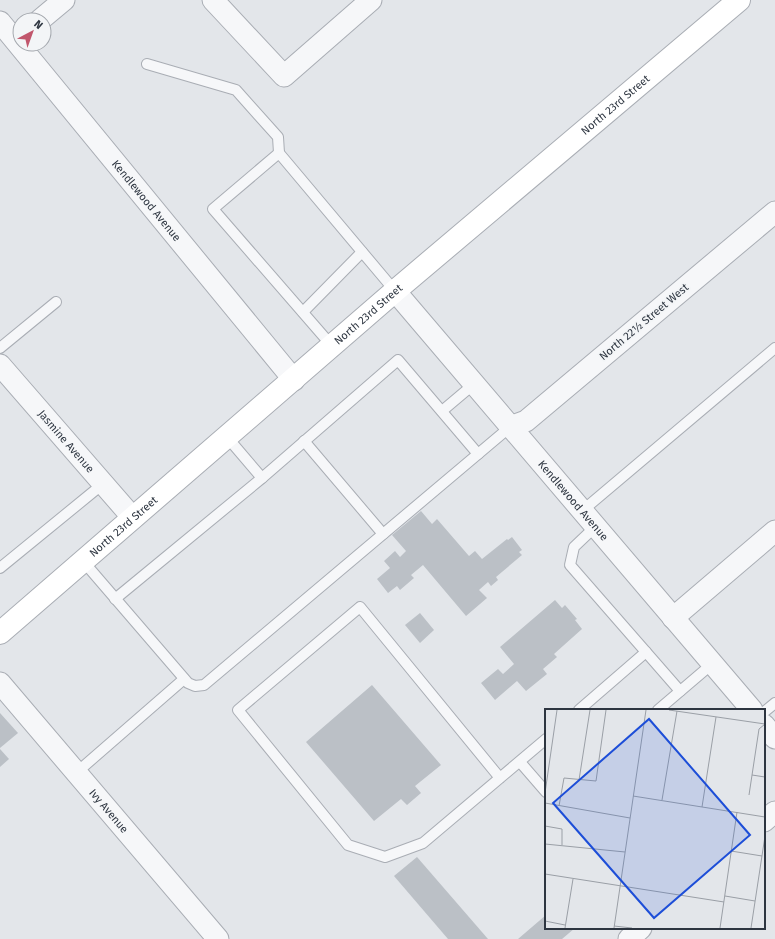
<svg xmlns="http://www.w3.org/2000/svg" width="775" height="939" font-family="'Fira Sans',sans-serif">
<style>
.building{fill:#bbc0c6}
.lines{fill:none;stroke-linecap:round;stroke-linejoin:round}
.lane-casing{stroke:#a9adb4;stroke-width:12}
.street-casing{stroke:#a9adb4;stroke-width:23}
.secondary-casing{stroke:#a9adb4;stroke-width:24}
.lane{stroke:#f6f7f9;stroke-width:10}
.street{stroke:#f6f7f9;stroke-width:21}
.secondary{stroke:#fff;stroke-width:22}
.labels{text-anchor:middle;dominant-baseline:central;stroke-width:3.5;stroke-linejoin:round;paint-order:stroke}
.street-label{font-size:11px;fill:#2d3540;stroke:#f3f5f7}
.inset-road{fill:none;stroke:#9a9fa6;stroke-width:1}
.view{fill:#1d4ed8;fill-opacity:0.15;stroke:#1d4ed8;stroke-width:2}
.inset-edge{fill:none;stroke:#2d3540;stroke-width:2}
</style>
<rect width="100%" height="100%" fill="#e3e6ea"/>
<g class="building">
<path d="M421,511L432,524L437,519L469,556L475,551L482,559L507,539L508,540L512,537L522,550L519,552L522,555L496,577L498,580L491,586L488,582L479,590L487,598L466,616L423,565L411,575L414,578L400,590L397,586L388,593L377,579L390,568L384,561L395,551L400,557L406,551L392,535Z"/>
<path d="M555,600L562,608L565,605L577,619L575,620L582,629L554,654L557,657L543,669L547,674L526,691L517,681L495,700L481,683L498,669L503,674L514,664L500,647Z"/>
<path d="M420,613L434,630L420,643L405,625Z"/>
<path d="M372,685L441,765L415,786L421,793L407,805L401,799L374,821L306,742Z"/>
<path d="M0,713L18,733L0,748Z"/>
<path d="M0,749L9,759L0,767Z"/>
<path d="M417,857L488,939H448L394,876Z"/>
<path d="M546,915V928H575L562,939H518Z"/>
</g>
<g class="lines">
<defs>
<g id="lane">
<path d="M147,64L236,90L278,137L279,153"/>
<path d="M303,312L362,252"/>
<path d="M332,346L213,209L279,153L395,291"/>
<path d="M0,348L56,302"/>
<path d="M442,411L474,384"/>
<path d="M227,437L262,478"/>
<path d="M304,441L383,534"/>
<path d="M582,511L775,348"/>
<path d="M595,527L574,547L570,565L680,691"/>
<path d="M83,561L188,683L195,686L204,685L510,427"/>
<path d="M0,568L104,483"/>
<path d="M115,599L262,478L398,360L478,454"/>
<path d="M579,710L646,652"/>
<path d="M658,710L712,664"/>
<path d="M764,712L775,703"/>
<path d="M520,762L546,792"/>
<path d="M76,773L184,679"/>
<path d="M500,778L360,607L238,710L348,845L385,857L423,843L546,739"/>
</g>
<g id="street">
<path d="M213,0L284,76L371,0"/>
<path d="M40,20L64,0"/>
<path id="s1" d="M0,22L294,380"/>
<path id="s2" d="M395,291L752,710"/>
<path id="s3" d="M0,365L133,518"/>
<path d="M510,427L526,421L775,212"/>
<path d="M673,618L775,531"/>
<path id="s4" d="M0,683L218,939"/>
<path d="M764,725L775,738"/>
<path d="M764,821L775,812"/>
<path d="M629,939L641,928"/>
</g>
<g id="secondary">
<path id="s5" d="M0,633L395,291L739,0"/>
</g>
</defs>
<use href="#lane" class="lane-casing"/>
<use href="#street" class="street-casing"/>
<use href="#secondary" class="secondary-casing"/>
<use href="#lane" class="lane"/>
<use href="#street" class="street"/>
<use href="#secondary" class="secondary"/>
</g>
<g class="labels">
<g class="street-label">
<text stroke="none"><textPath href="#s5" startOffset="811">North 23rd Street</textPath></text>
<text stroke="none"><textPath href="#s1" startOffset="231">Kendlewood Avenue</textPath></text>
<text stroke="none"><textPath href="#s5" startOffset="487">North 23rd Street</textPath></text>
<text transform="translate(644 322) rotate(-40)">North 22½ Street West</text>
<text stroke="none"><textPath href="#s3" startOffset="101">Jasmine Avenue</textPath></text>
<text stroke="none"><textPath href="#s2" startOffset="275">Kendlewood Avenue</textPath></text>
<text stroke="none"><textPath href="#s5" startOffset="163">North 23rd Street</textPath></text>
<text stroke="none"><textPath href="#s4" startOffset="168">Ivy Avenue</textPath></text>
</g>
</g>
<g transform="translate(545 709)">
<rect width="220" height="220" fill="#e3e6ea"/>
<path class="inset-road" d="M124,1L220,15M207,66L220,68M34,71L45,1M0,84L12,1M204,86L214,20L220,15M88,87L220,108M117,91L132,2M0,94L85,109M14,97L19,69L51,72L61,1M157,98L171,8M0,117L17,120V136M0,135L80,143M186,142L217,147M0,165L179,193M180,187L210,192M0,212L20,216M69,217L87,219M20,219L28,170M69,219L101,1M175,219L192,103M206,219L220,127"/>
<path class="view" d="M104,10L205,126L109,209L8,94Z"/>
<rect width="220" height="220" class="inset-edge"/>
</g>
<g transform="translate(32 32) rotate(41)"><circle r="19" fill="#f3f5f7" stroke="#a4a8ae"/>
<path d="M0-3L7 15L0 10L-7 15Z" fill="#c1566c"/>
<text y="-6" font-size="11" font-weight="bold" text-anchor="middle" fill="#2d3540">N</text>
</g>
</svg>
